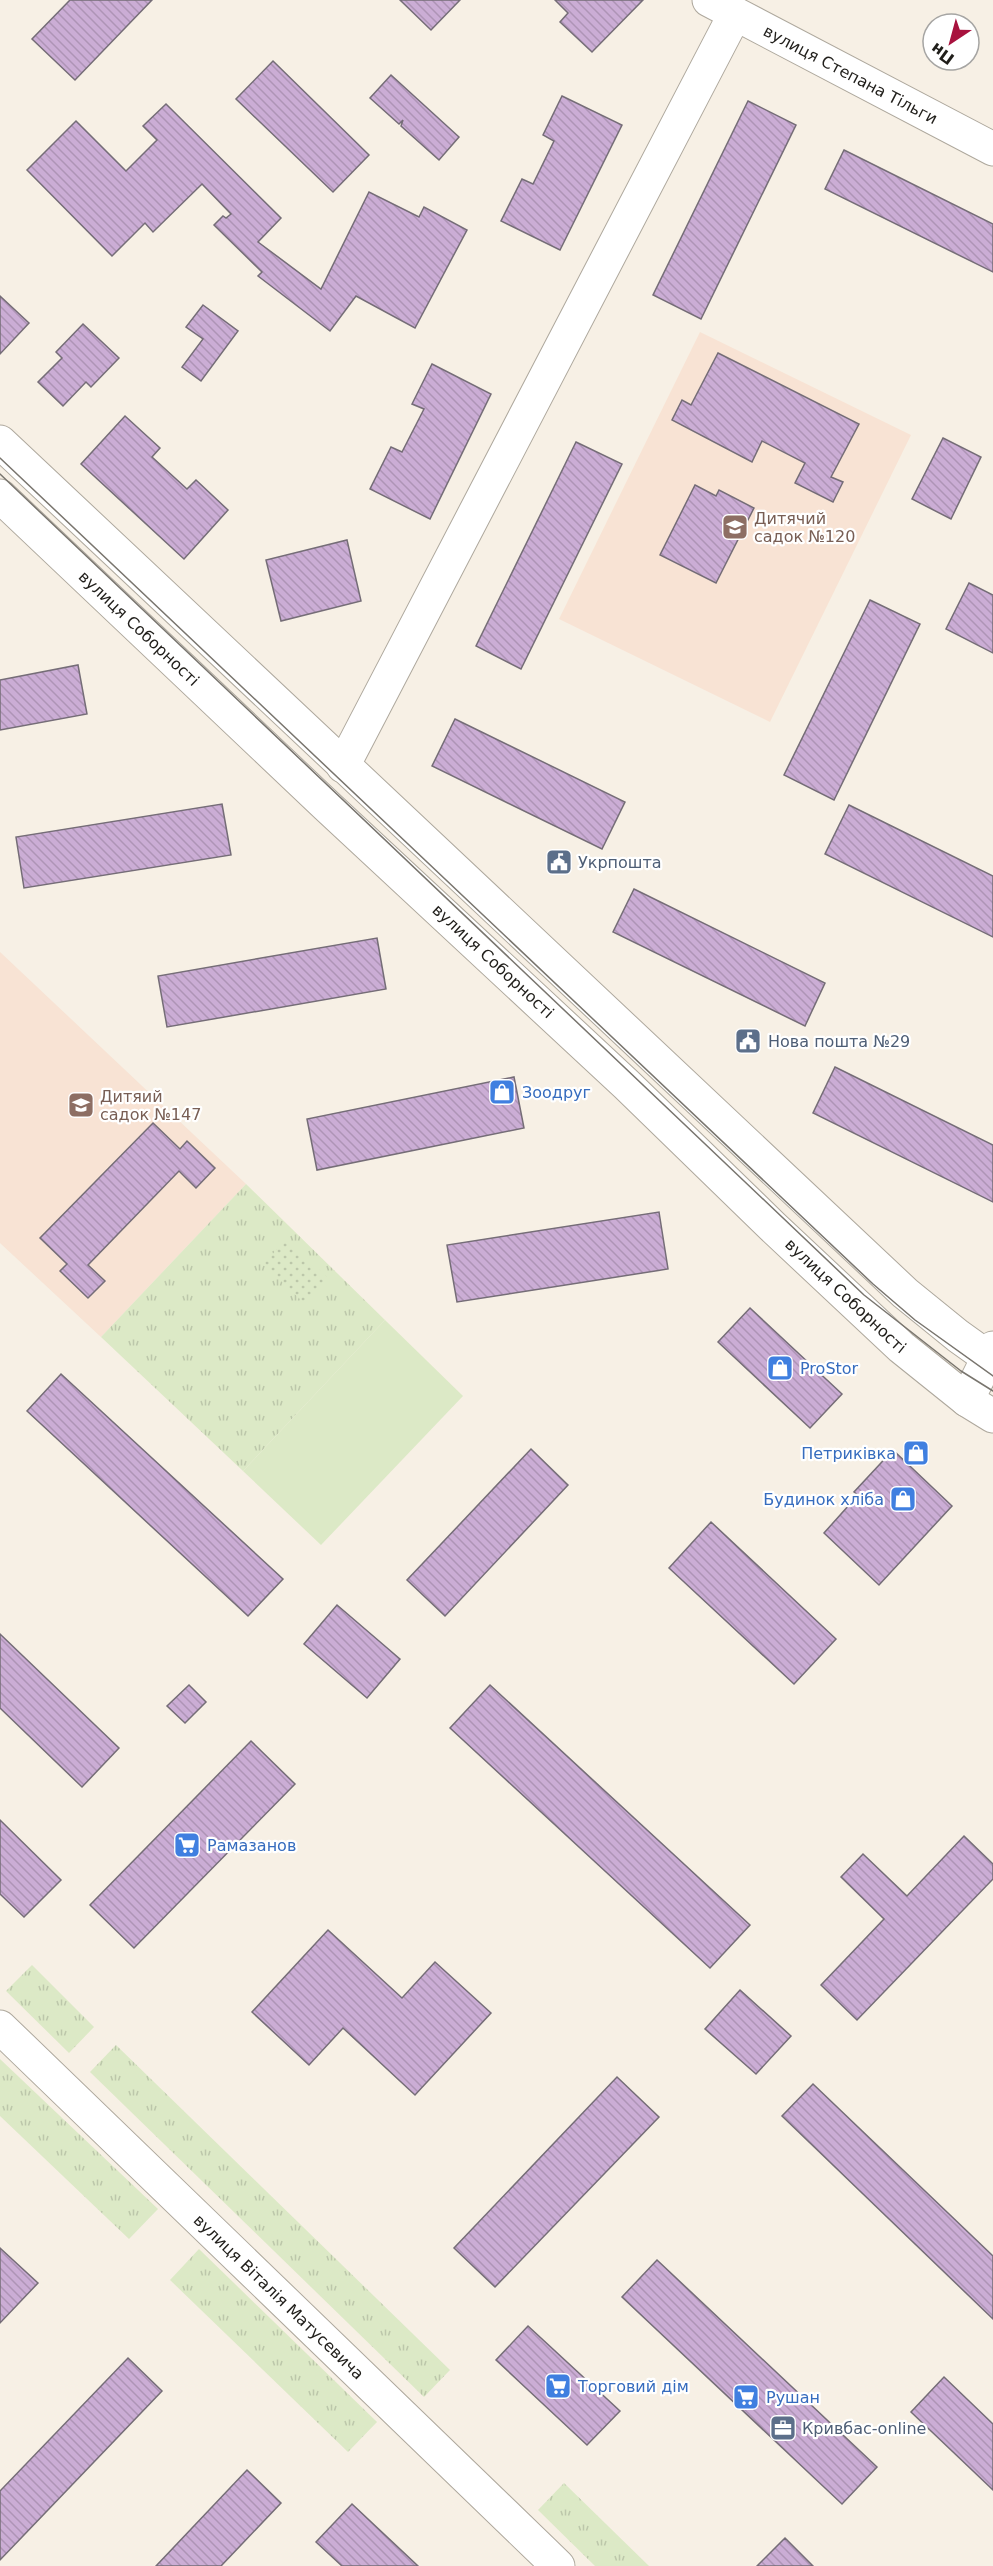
<svg xmlns="http://www.w3.org/2000/svg" width="993" height="2566" font-family="'DejaVu Sans',sans-serif">
<style>
.education{fill:#f8e3d4}
.grass{fill:url(#grass-tufts)}
.park{fill:url(#park-dots)}
.pitch{fill:#dce9c6}
.building{fill:url(#building-back-hatch);stroke:#756d77;stroke-width:1.5}
.lines{fill:none;stroke-linecap:round;stroke-linejoin:round}
.minor-casing{stroke:#aea89d;stroke-width:35}
.major-casing{stroke:#aea89d;stroke-width:35}
.minor{stroke:#fff;stroke-width:33}
.major{stroke:#fff;stroke-width:33}
.tram{stroke:#79756e;stroke-width:1.5}
.labels{text-anchor:middle;dominant-baseline:central;stroke-width:4.5;stroke-linejoin:round;paint-order:stroke}
.street-label{font-size:16px;fill:#201e1a;stroke:#fff}
.education-label{font-size:16px;fill:#785e54;stroke:#fff;text-anchor:start}
.service-label{font-size:16px;fill:#4e5e75;stroke:#fff;text-anchor:start}
.shop-label{font-size:16px;fill:#366cbe;stroke:#fff;text-anchor:start}
</style>
<defs>
<pattern id="grass-tufts" width="24" height="20" patternUnits="userSpaceOnUse" patternTransform="scale(1.5)"><rect width="24" height="20" fill="#dce9c6"/><path d="M3 7l-1-3M5 7V3M7 7l1-3M15 17l-1-3M17 17v-4M19 17l1-3" fill="none" stroke="#bcc7aa"/></pattern>
<pattern id="park-dots" width="8" height="8" patternUnits="userSpaceOnUse" patternTransform="scale(1.5)"><rect width="8" height="8" fill="#dce9c6"/><path d="M2 2h.1M6 6h.1" fill="none" stroke="#bcc7aa" stroke-width="1.8" stroke-linecap="round"/></pattern>
<pattern id="building-back-hatch" width="6" height="6" patternUnits="userSpaceOnUse" patternTransform="scale(1.5)"><rect width="6" height="6" fill="#cbadd5"/><path d="M-1 5l2 2M0 0l6 6M5-1l2 2" fill="none" stroke="#ae94b6"/></pattern>
</defs>
<rect width="100%" height="100%" fill="#f7f0e5"/>
<g class="education">
<path d="M700,332L911,435L770,722L559,619Z"/>
<path d="M0,952L246,1184L101,1337L0,1243Z"/>
</g>
<g class="grass">
<path d="M246,1184L385,1320L243,1471L101,1337Z"/>
<path d="M32,1965L94,2027L69,2053L6,1991Z"/>
<path d="M116,2045L450,2370L424,2397L90,2072Z"/>
<path d="M0,2059L158,2209L129,2239L0,2116Z"/>
<path d="M199,2249L377,2422L348,2452L170,2280Z"/>
<path d="M564,2483L649,2566H595L538,2510Z"/>
</g>
<path class="park" d="M287,1239L328,1278L304,1303L263,1264Z"/>
<path class="pitch" d="M385,1320L463,1396L321,1545L243,1471Z"/>
<g class="building">
<path d="M70,0H152L75,80L32,39Z"/>
<path d="M400,0H460L431,30Z"/>
<path d="M555,0H643L592,52L560,22L568,13Z"/>
<path d="M273,61L369,155L333,192L236,99Z"/>
<path d="M391,75L459,137L439,160L401,126L403,120L399,124L370,98Z"/>
<path d="M562,96L622,125L560,250L501,221L522,179L533,184L554,141L543,135Z"/>
<path d="M748,101L796,125L701,319L653,295Z"/>
<path d="M166,104L281,218L258,242L321,289L369,192L419,217L424,207L467,230L415,328L356,296L330,331L258,276L262,272L214,225L223,216L226,218L231,214L202,184L153,232L145,223L112,256L27,170L76,121L126,171L157,140L143,126Z"/>
<path d="M844,150L993,224V272L825,189Z"/>
<path d="M0,296L29,323L0,354Z"/>
<path d="M203,305L238,331L201,381L182,367L203,339L186,327Z"/>
<path d="M83,324L119,358L91,387L86,382L63,406L38,382L62,358L56,352Z"/>
<path d="M718,353L859,424L831,477L843,482L833,502L795,483L805,463L762,441L752,462L672,420L682,400L691,405Z"/>
<path d="M432,364L491,394L430,519L370,489L391,447L402,452L424,409L412,404Z"/>
<path d="M125,416L160,448L152,457L187,489L196,480L228,510L184,559L81,464Z"/>
<path d="M943,438L981,457L951,519L912,499Z"/>
<path d="M576,442L622,464L521,669L476,646Z"/>
<path d="M695,485L716,496L719,490L754,508L716,583L660,555Z"/>
<path d="M347,540L361,601L281,621L266,560Z"/>
<path d="M969,583L993,595V653L946,629Z"/>
<path d="M870,600L920,624L834,800L784,775Z"/>
<path d="M78,665L87,714L0,730V680Z"/>
<path d="M455,719L625,802L602,849L432,766Z"/>
<path d="M222,804L231,855L24,888L16,837Z"/>
<path d="M849,805L993,876V937L825,854Z"/>
<path d="M634,889L825,983L805,1026L613,932Z"/>
<path d="M377,938L386,989L167,1027L158,976Z"/>
<path d="M835,1067L993,1145V1202L813,1113Z"/>
<path d="M514,1077L524,1128L317,1170L307,1119Z"/>
<path d="M153,1123L180,1149L187,1141L215,1168L196,1188L179,1171L88,1265L105,1281L88,1298L60,1271L67,1264L40,1238Z"/>
<path d="M659,1212L668,1269L457,1302L447,1245Z"/>
<path d="M750,1308L842,1394L810,1428L718,1342Z"/>
<path d="M61,1374L283,1579L248,1616L27,1411Z"/>
<path d="M531,1449L568,1485L445,1616L407,1580Z"/>
<path d="M893,1450L952,1506L879,1585L824,1533L858,1495L854,1492Z"/>
<path d="M711,1522L836,1639L794,1684L669,1568Z"/>
<path d="M337,1605L400,1659L367,1698L304,1644Z"/>
<path d="M0,1634L119,1748L82,1787L0,1708Z"/>
<path d="M189,1685L206,1702L185,1723L167,1706Z"/>
<path d="M490,1685L750,1925L710,1968L450,1728Z"/>
<path d="M251,1741L295,1784L134,1948L90,1905Z"/>
<path d="M0,1820L61,1880L24,1917L0,1894Z"/>
<path d="M964,1836L993,1864V1879L857,2020L821,1985L884,1919L841,1877L863,1854L907,1896Z"/>
<path d="M328,1930L402,1998L435,1962L491,2013L415,2095L343,2028L309,2065L252,2012Z"/>
<path d="M740,1990L791,2036L756,2074L705,2029Z"/>
<path d="M617,2077L659,2117L495,2287L454,2248Z"/>
<path d="M813,2084L993,2256V2319L782,2116Z"/>
<path d="M0,2248L38,2283L0,2323Z"/>
<path d="M657,2260L877,2467L842,2504L622,2297Z"/>
<path d="M528,2326L620,2411L587,2445L496,2360Z"/>
<path d="M128,2358L162,2391L0,2560V2491Z"/>
<path d="M944,2377L993,2424V2490L911,2412Z"/>
<path d="M247,2470L281,2503L221,2566H156Z"/>
<path d="M352,2504L418,2566H342L316,2542Z"/>
<path d="M785,2538L813,2566H757Z"/>
</g>
<g class="lines">
<defs>
<g id="minor">
<path id="s1" d="M709,0L993,149"/>
<path d="M343,766L735,14"/>
<path d="M967,1400L993,1348"/>
<path id="s2" d="M0,2027L558,2566"/>
</g>
<g id="major">
<path d="M0,442L905,1293L958,1336L993,1361"/>
<path id="s3" d="M0,496L327,806L627,1085L772,1226L901,1347L967,1400L993,1416"/>
</g>
</defs>
<use href="#minor" class="minor-casing"/>
<use href="#major" class="major-casing"/>
<use href="#minor" class="minor"/>
<use href="#major" class="major"/>
<g class="tram">
<path d="M0,458L873,1284L915,1320L993,1376"/>
<path d="M0,474L864,1295L961,1371L993,1391"/>
</g>
</g>
<defs>
<symbol id="school-square" viewBox="-11 -11 22 22"><rect x="-9" y="-9" width="18" height="18" rx="4" fill="#8d6e63" stroke="#fff"/><path d="M0-5L7-2L0 1L-7-2ZM-4 1L0 2.5L4 1V4Q0 6-4 4Z" fill="#fff"/></symbol>
<symbol id="civic-square" viewBox="-11 -11 22 22"><rect x="-9" y="-9" width="18" height="18" rx="4" fill="#5c6f8a" stroke="#fff"/><path d="M-.6-6.5H3V-4.5H.6V-3L4-1V1h2V6H-6V1h2V-1L-.6-3ZM-1.2 2.5V6h2.4V2.5Z" fill="#fff"/></symbol>
<symbol id="shop-square" viewBox="-11 -11 22 22"><rect x="-9" y="-9" width="18" height="18" rx="4" fill="#3f7fe0" stroke="#fff"/><path d="M-5-2.5h2.3a2.7 3.5 0 0 1 5.4 0H5L5.5 6h-11ZM-1.5-2.5h3a1.5 2.3 0 0 0-3 0Z" fill="#fff"/></symbol>
<symbol id="supermarket-square" viewBox="-11 -11 22 22"><rect x="-9" y="-9" width="18" height="18" rx="4" fill="#3f7fe0" stroke="#fff"/><path d="M-6-5.5h2.5l.6 2H6L4.5 2H-2.5L-4.4-4H-6ZM-1.5 3.2a1.3 1.3 0 1 0 .1 0ZM3 3.2a1.3 1.3 0 1 0 .1 0Z" fill="#fff"/></symbol>
<symbol id="office-square" viewBox="-11 -11 22 22"><rect x="-9" y="-9" width="18" height="18" rx="4" fill="#5c6f8a" stroke="#fff"/><path d="M-6-3h4V-5.5h4V-3h4V5H-6ZM-1-4.5V-3h2v-1.5ZM-6 0V1H6V0Z" fill="#fff"/></symbol>
</defs>
<g fill-rule="evenodd">
<use href="#school-square" x="720" y="512" width="30" height="30"/>
<use href="#civic-square" x="544" y="847" width="30" height="30"/>
<use href="#civic-square" x="733" y="1026" width="30" height="30"/>
<use href="#shop-square" x="487" y="1077" width="30" height="30"/>
<use href="#school-square" x="66" y="1090" width="30" height="30"/>
<use href="#shop-square" x="765" y="1353" width="30" height="30"/>
<use href="#shop-square" x="901" y="1438" width="30" height="30"/>
<use href="#shop-square" x="888" y="1484" width="30" height="30"/>
<use href="#supermarket-square" x="172" y="1830" width="30" height="30"/>
<use href="#supermarket-square" x="543" y="2371" width="30" height="30"/>
<use href="#supermarket-square" x="731" y="2382" width="30" height="30"/>
<use href="#office-square" x="768" y="2413" width="30" height="30"/>
</g>
<g class="labels">
<g class="street-label">
<text stroke="none"><textPath href="#s1" startOffset="160">вулиця Степана Тільги</textPath></text>
<text stroke="none"><textPath href="#s3" startOffset="192">вулиця Соборності</textPath></text>
<text stroke="none"><textPath href="#s3" startOffset="678">вулиця Соборності</textPath></text>
<text stroke="none"><textPath href="#s3" startOffset="1164">вулиця Соборності</textPath></text>
<text stroke="none"><textPath href="#s2" startOffset="388">вулиця Віталія Матусевича</textPath></text>
</g>
<g class="education-label">
<text x="754" y="518">Дитячий<tspan x="754" dy="18">садок №120</tspan></text>
<text x="100" y="1096">Дитяий<tspan x="100" dy="18">садок №147</tspan></text>
</g>
<g class="service-label">
<text x="578" y="862">Укрпошта</text>
<text x="768" y="1041">Нова пошта №29</text>
<text x="802" y="2428">Кривбас-online</text>
</g>
<g class="shop-label">
<text x="522" y="1092">Зоодруг</text>
<text x="800" y="1368">ProStor</text>
<text x="896" y="1453" text-anchor="end">Петриківка</text>
<text x="884" y="1499" text-anchor="end">Будинок хліба</text>
<text x="207" y="1845">Рамазанов</text>
<text x="578" y="2386">Торговий дім</text>
<text x="766" y="2397">Рушан</text>
</g>
</g>
<g transform="translate(951 42) rotate(216)"><circle r="28" fill="#ffffff" stroke="#a6a5a3" stroke-width="1.5"/>
<path d="M0-4.5L10 22L0 15L-10 22Z" fill="#a8123e"/>
<text y="-9" font-size="16" font-weight="bold" text-anchor="middle" fill="#201e1a">Пн</text>
</g>
</svg>
